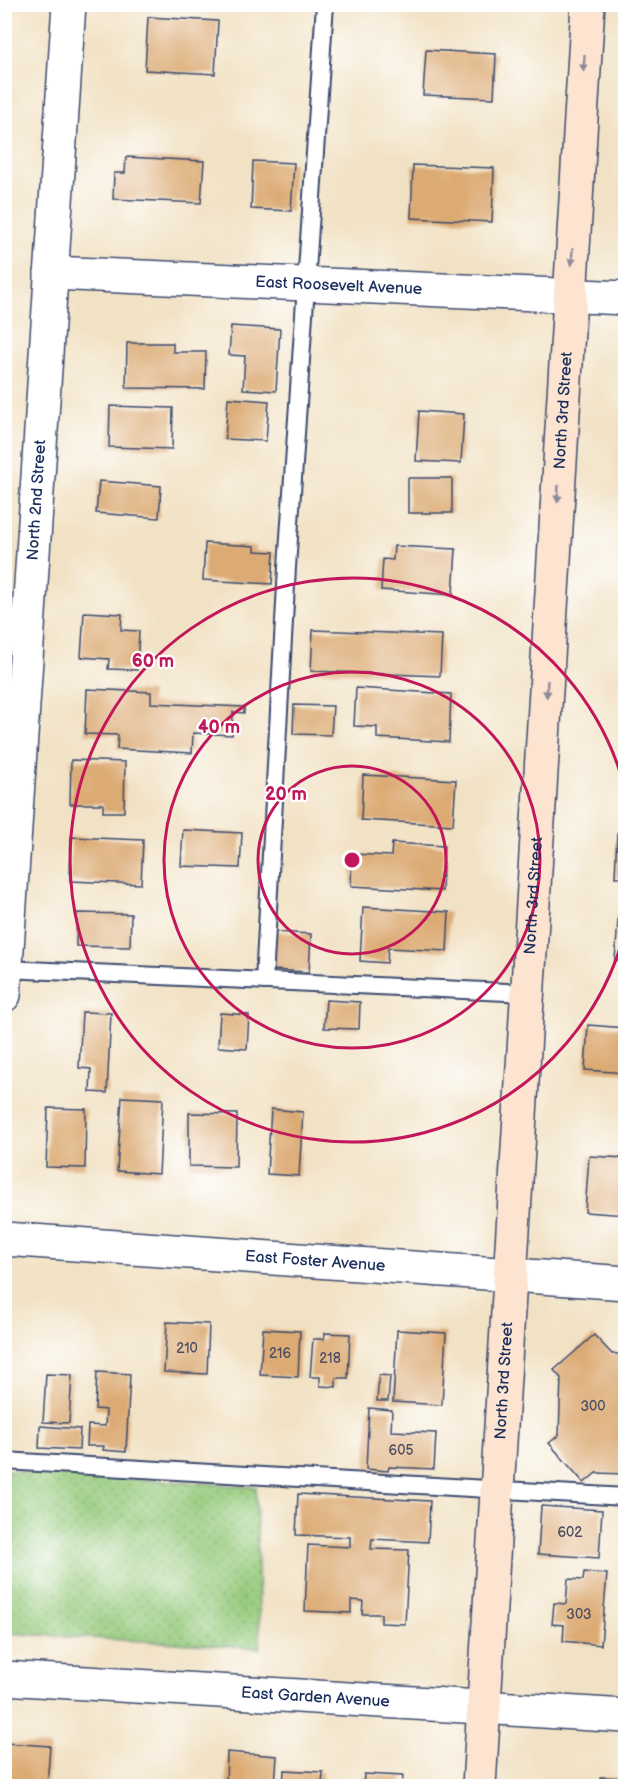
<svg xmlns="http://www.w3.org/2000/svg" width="630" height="1791" font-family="'Balsamiq Sans',sans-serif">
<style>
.grass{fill:url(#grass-dots);stroke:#587c6c;stroke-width:1.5}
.building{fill:#dcaa73}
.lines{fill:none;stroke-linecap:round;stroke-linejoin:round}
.service-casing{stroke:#3b4a6d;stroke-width:20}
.minor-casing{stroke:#3b4a6d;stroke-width:36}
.secondary-casing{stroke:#3b4a6d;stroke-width:36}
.service{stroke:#fff;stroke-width:16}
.minor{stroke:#fff;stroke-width:33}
.secondary{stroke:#fde4d1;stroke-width:33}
.oneway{fill:#8c8a98}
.ring{fill:none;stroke:#c2185b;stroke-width:3}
.labels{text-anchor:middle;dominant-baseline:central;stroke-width:4.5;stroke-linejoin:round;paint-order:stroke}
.number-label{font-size:14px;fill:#4b4e63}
.street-label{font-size:16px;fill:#1b2f5e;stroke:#fff}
.centre{fill:#c2185b;stroke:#fff;stroke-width:3}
.ring-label{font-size:18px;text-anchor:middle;font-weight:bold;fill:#c2185b;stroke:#fff;stroke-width:4.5;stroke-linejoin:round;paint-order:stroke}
</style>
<defs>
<pattern id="grass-dots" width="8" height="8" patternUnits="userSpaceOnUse" patternTransform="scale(1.5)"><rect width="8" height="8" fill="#96ca7b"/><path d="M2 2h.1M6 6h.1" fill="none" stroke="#7aa468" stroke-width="1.8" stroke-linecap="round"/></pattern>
</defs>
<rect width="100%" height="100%" fill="#fff"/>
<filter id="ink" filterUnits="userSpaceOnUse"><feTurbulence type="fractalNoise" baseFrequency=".0167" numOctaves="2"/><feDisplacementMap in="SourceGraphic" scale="12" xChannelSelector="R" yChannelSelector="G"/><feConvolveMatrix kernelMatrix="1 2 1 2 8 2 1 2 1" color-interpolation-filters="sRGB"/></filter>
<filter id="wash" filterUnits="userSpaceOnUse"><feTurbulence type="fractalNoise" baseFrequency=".008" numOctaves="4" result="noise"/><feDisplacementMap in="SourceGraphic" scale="24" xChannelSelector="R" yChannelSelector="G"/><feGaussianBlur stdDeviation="1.35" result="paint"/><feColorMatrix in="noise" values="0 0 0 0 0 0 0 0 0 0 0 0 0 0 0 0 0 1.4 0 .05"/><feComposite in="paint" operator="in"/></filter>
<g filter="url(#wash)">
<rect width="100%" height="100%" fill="#f2e2c5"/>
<path class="grass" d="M5,1470L256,1487L260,1648L5,1633Z"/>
<g id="blocks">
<g class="building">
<path d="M148,17L218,21L215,74L145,70Z"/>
<path d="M426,50L496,54L494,98L423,95Z"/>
<path d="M126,157L204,161L201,203L113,199L114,173H125Z"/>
<path d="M253,161L294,163L291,211L251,209Z"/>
<path d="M413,165L494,168L492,222L411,218Z"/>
<path d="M231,326L280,329L276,391L243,389L245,356L229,355Z"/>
<path d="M127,343H173V352H206L205,389L126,388Z"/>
<path d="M228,398L269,401L266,441L225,439Z"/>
<path d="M110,406L173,408L172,449L109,447Z"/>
<path d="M419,411L464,414L461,463L416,461Z"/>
<rect x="408" y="478" width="44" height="35"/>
<path d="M99,481L161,486L159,518L96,513Z"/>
<path d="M205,543L255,546V551L274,552L272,584L203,580Z"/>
<path d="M394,546L456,549L453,595L381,590L383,559L393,560Z"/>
<path d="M84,612L122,614L121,630L139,631L137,670L108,669L109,659L81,657Z"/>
<path d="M313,630L442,635L440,676L311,671Z"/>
<path d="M356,688L451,694L449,742L377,738V727L354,726Z"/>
<path d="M87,689L151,692V703L244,707V713L233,712L232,735L193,733L192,753L117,749L118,735L85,734Z"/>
<path d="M294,705L333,706L331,735L293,734Z"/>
<path d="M71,760L125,762L124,812H103V804H70Z"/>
<path d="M363,775L456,780L453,825L361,820Z"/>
<path d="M183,830L242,833L240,868L181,866Z"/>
<path d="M617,833H626V877H615Z"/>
<path d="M71,837L143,840L141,884L70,881Z"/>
<path d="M392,843L444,846L442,891L351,886L352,854L391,856Z"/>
<path d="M363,907L449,912L447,951L388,948L387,963L360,961Z"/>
<path d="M619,907L626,908V961L615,960Z"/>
<path d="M77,913L131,914L130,947L76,946Z"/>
<path d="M274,932L311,934L309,972L272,970Z"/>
<path d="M326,1000L360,1002L359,1029L324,1028Z"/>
<path d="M82,1012L111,1013L107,1093L90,1092L91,1069L79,1068Z"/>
<path d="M220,1013L249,1015L247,1049L218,1047Z"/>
<path d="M588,1025L626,1028V1073L585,1070Z"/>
<path d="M122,1097L163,1099L159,1174L117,1171Z"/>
<path d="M48,1108L86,1109L85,1168L46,1167Z"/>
<path d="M271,1109L303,1112L299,1176L267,1174Z"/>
<path d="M189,1113L237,1114L236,1167L189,1166Z"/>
<path d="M589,1156L626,1158V1215L585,1212Z"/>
<path d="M167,1322L209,1324L207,1374L164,1372Z"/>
<path d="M263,1329L300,1331L298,1377L260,1375Z"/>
<path d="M397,1330L446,1333L442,1405L393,1402Z"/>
<path d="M325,1333L350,1334L348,1378H336V1387L320,1386V1377H310L313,1339H324Z"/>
<path d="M594,1335L612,1354H626V1474L596,1473L584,1483L549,1443L559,1435L561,1378L554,1370Z"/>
<path d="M97,1372L130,1374L126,1452L103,1450L104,1446H87L88,1425L105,1426L106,1410L95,1409Z"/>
<path d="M46,1374L72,1375L69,1423L43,1422Z"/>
<path d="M379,1375L390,1376L388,1401H377Z"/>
<path d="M369,1408L392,1410L391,1431L436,1433L434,1469L389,1467L388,1471L366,1469Z"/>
<path d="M40,1426L80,1429L79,1450L39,1448Z"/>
<path d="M298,1494L430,1501L428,1542L372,1539L371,1549L409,1550L405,1624L381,1623V1614H362L363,1601L351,1600V1613L305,1611L308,1545L350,1547V1537L296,1535Z"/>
<path d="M541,1506L602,1510L599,1558L538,1554Z"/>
<path d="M584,1572L607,1574L601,1645L563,1641L564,1625L552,1624L554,1603L566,1604L568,1579L583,1580Z"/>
<path d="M6,1743L50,1746L47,1786H4Z"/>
<path d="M227,1752L277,1756L275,1786H226Z"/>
<path d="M284,1770L323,1772L322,1786H283Z"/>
<path d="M364,1774L403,1776L402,1786H363Z"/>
<path d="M600,1777L626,1778V1786H600Z"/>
</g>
</g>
</g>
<g filter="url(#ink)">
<use href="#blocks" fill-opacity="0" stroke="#3b4a6d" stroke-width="1.5"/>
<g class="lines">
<defs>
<g id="service">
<path d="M4,616L29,617"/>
<path d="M6,969L529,993"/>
<path d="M264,981L287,567L325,4"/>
<path d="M4,1461L626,1497"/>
</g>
<g id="minor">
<path id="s1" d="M51,273L626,298"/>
<path id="s2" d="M4,995L69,4"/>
<path id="s3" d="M4,1239L626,1283"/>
<path id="s4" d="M4,1678L626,1716"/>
</g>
<g id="secondary">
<path id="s5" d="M479,1786L588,4"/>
</g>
</defs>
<use href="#service" class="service-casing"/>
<use href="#minor" class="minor-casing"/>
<use href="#secondary" class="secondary-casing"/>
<use href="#service" class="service"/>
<use href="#minor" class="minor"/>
<use href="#secondary" class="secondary"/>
</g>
<defs><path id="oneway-solid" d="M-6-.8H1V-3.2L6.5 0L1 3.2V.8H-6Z" transform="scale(1.5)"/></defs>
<g class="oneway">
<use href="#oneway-solid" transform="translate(584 63) rotate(94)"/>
<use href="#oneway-solid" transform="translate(572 257) rotate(94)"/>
<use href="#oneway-solid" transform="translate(558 494) rotate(93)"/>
<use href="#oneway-solid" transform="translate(547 689) rotate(93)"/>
</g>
</g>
<g class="ring">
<circle cx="352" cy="860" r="94"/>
<circle cx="352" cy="860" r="188"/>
<path d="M625 931A282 282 0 1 1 625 789"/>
</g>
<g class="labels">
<g class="number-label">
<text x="187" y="1348">210</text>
<text x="280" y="1353">216</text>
<text x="330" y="1358">218</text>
<text x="593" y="1406">300</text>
<text x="401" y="1450">605</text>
<text x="570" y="1532">602</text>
<text x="579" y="1614">303</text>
</g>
<g class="street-label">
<text stroke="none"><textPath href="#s1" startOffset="288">East Roosevelt Avenue</textPath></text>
<text stroke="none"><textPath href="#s5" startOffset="1378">North 3rd Street</textPath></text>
<text stroke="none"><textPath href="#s2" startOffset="496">North 2nd Street</textPath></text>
<text stroke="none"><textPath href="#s5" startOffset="892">North 3rd Street</textPath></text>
<text stroke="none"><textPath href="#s3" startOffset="312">East Foster Avenue</textPath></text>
<text stroke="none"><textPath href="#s5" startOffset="406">North 3rd Street</textPath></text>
<text stroke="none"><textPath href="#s4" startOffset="312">East Garden Avenue</textPath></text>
</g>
</g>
<circle cx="352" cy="860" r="9" class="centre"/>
<g class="ring-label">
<text x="153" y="667">60 m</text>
<text x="219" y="733">40 m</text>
<text x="286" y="800">20 m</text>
</g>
<rect width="630" height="1791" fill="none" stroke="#fff" stroke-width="24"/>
</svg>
